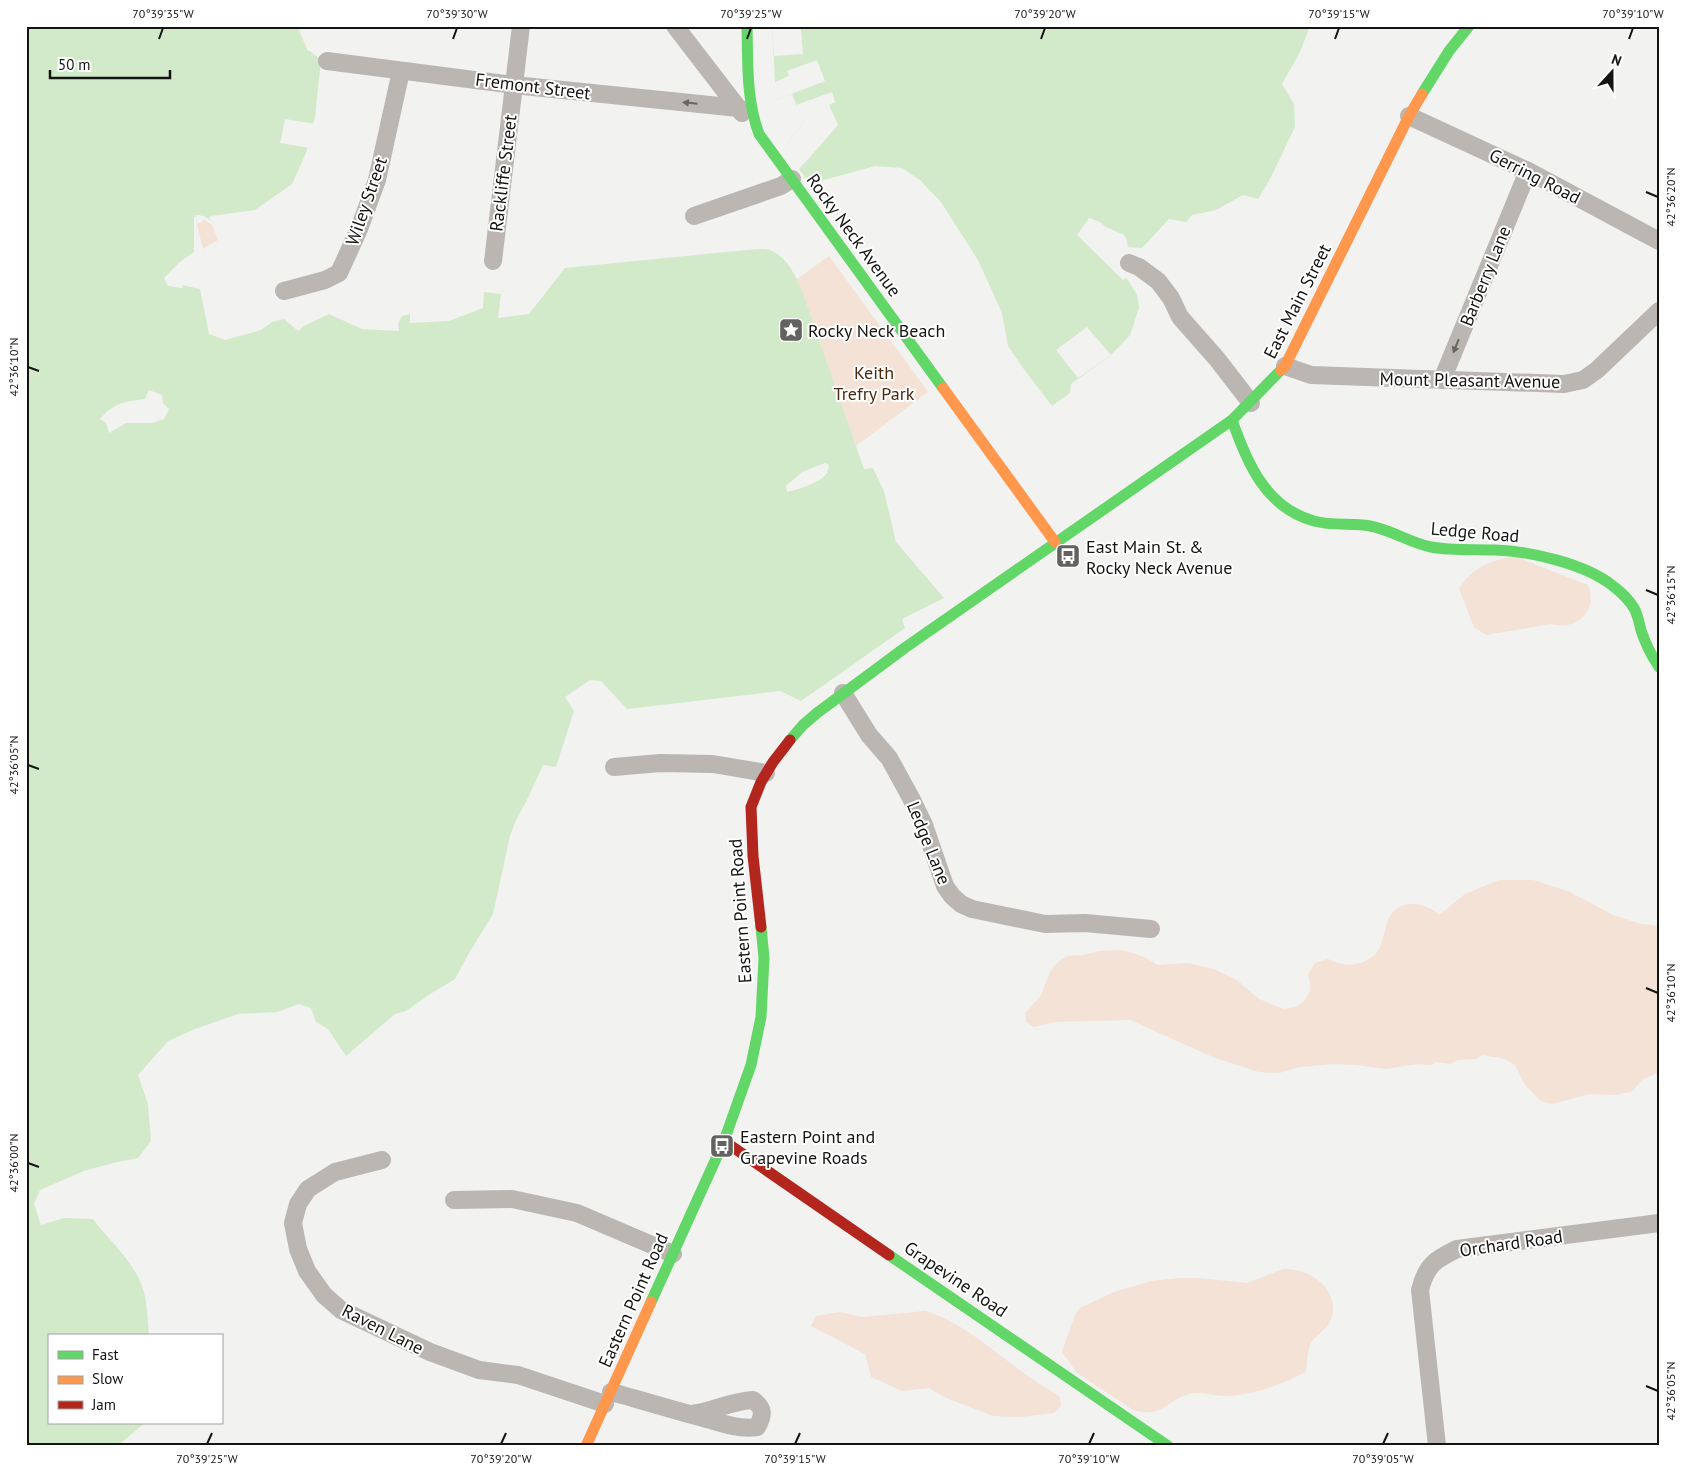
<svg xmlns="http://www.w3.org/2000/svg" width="1685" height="1472" font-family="'PT Sans',sans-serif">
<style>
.green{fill:#f3e2d5}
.water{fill:#d2eac9;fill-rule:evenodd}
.pier{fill:#f2f2f0}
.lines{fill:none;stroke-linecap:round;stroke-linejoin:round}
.street{stroke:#bbb6b2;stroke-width:18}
.fast{stroke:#63d668;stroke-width:11}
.slow{stroke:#ff974d;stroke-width:11}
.jam{stroke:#b3261e;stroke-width:11}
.oneway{fill:#686562}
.ticks{fill:none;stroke:#141413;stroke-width:2}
.labels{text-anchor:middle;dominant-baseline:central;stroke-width:4;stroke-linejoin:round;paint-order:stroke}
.street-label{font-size:18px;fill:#141413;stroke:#fff}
.poi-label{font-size:18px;fill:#141413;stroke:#fff;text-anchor:start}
.park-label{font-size:18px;fill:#4a2a0f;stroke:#fff}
.neatline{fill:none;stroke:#141413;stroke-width:2}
.ticks-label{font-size:12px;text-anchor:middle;fill:#141413}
</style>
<rect width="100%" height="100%" fill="#f2f2f0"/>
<g class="green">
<path d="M203,219L212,225L218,240L203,249L197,225L196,224L202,222Z"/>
<path d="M829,256L928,392L856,446L797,279Z"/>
<path d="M1514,556L1588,585C1598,611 1577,631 1551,624L1486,635L1474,627L1459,589C1473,566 1491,561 1514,556Z"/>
<path d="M1499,880H1533L1570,892L1613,915L1641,924L1659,926V1072L1642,1080L1631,1092L1613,1095L1589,1094L1552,1104L1541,1101L1525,1085L1515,1065L1505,1059L1482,1055L1476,1059L1458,1060L1450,1064L1436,1062L1432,1065L1417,1064L1386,1069L1356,1065L1334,1064L1300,1067L1279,1073L1259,1072L1215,1058L1130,1020L1054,1022L1034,1027L1026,1022L1025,1013L1040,997L1051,970L1059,961L1067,956L1083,955L1100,951L1121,950L1133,953L1146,958L1158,965L1188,963L1214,969L1237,980L1259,999L1284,1009L1296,1007L1305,1000L1310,990V982L1308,975L1315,963L1328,959C1346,969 1372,966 1381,945C1384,936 1385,926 1389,918C1399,898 1426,902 1439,915L1465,894Z"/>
<path d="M1283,1269C1311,1268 1343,1291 1330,1322C1325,1331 1313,1337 1310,1345C1307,1353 1307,1364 1306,1372C1280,1385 1254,1395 1225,1396C1212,1396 1198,1390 1186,1395C1164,1403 1161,1418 1133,1410L1077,1373L1062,1352L1075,1315L1080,1308L1114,1292L1151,1281L1180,1278H1199L1247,1283Z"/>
<path d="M925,1311C960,1320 998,1355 1028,1376C1038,1384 1050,1389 1060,1397L1061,1406L1054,1413L1021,1417L993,1416L944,1397L929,1388L902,1391L871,1377L865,1354L811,1326L816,1316L840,1312L862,1317Z"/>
</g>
<g class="water">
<path d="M26,26H297L308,51H310L321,60L315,117L310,140L306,153L292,184L255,210L215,224C209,219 204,215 197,215L194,218V252L180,262L164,278L168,286L183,288L182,285L200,289L209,334L225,340L261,330L272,322L284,319L298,331L304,326L329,314L362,329L399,331L398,324L402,316L410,314V323L449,321L483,308L484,292L501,294L498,318L529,314L565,268L746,250C753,250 763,248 770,250C788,257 796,277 803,294L864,469L873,468L884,491L896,542L944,598L902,619L905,628L801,701L780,691L627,709L601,681L590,680L565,697L574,711L556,767L543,765L528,798L516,820L510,836L493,914L469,953L455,979L427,996L406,1011L395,1014L346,1056L328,1029L316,1022L311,1008L299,1004L277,1012L238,1014L195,1029L168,1041L138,1075L148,1104L151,1141L138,1158L113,1163L84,1171L40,1190L34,1204L41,1225L64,1218L93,1219C110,1242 134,1261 143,1289C147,1300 148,1323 149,1336H49V1423H145L117,1446H26ZM149,390L162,395L163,403L169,409L164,419L152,423H126L109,433L106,423L100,419C115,402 124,402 145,399ZM825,463L829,465C828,468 828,471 827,473C822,482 797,490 787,492L786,486L802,472Z"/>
<path d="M772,26H1310L1300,52L1282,84L1294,104L1295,127L1269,181L1258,199L1243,195L1216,210L1192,215L1186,222L1169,219L1142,248L1126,247L1125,241L1092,224L1083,235L1128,280L1137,295L1139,308L1130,335L1111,355L1071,384L1070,393L1052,406L1023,368L1008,346L986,309L907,195L889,183L816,193L799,169L804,163L788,142L804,123L792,94L776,100Z"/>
</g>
<g class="pier">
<path d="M772,26H798L801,29L803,54L774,56Z"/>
<path d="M817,60L825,81L776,100L773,83L789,76L787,71Z"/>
<path d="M832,92L835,102L829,105L838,125L804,164L788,142L804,123L796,105Z"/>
<path d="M285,119L316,124L310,148L280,143Z"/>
<path d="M875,166L902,168L920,180L941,202L978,260L1002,313L1008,346L1006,348L984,310L920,216L905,197L897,189L888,186H879L818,195L809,184Z"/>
<path d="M255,210L215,226L214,224L209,218L211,216Z"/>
<path d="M1089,218L1100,222L1106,227L1124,235L1127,240L1128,248L1126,250L1122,243L1092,224L1086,234L1126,277L1123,280L1077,235Z"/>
<path d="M1087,327L1111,355L1078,378L1056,350Z"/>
</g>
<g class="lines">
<g class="street">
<path d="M675,26L742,113"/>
<path d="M327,61L514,85L739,108"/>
<path d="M1409,116L1528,171L1659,241"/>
<path d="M694,216L781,186L792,179"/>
<path d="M493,261L521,26"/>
<path d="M1129,263L1139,267L1158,281L1171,298L1180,317L1217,359L1251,403"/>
<path d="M284,291L325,280L339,273L359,229L377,180L401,71"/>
<path d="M1285,366L1311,375L1564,384L1583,380L1597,370L1659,311"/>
<path d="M1442,380L1528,171"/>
<path d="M843,693L869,735L889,758L911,798L924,825L945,886L952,896L961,904L972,909L1045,924L1085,923L1151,929"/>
<path d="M614,767L660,763L713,764L766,773"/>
<path d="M382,1160L335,1172L308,1189L298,1204L293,1223L298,1249L307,1271L324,1295L341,1310L430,1352L479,1370L518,1375L605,1404"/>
<path d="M454,1200L512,1199L577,1213L673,1254"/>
<path d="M611,1392C641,1400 670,1409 700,1417C718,1422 738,1430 757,1427C764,1415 764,1408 753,1400C732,1401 713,1411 692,1414"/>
<path d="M1437,1446L1420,1290C1426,1265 1436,1259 1457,1249L1659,1223"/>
</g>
<g class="fast">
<path d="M747,26C748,62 746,99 759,134L943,388"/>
<path d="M1422,94L1449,51L1469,26"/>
<path d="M1232,420C1247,463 1266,508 1314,521C1332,526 1352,523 1370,526C1392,530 1410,543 1431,547C1452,551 1474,549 1495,550C1530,551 1586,564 1613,586C1621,592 1629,600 1634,608C1638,615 1639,623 1641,630C1645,643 1651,655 1659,667"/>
<path d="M790,740L803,725L817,713L906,647L1232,420L1281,370"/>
<path d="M889,1255L1168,1446"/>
<path d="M651,1302L724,1141L751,1065L761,1017L764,958L761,927"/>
</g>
<g class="slow">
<path d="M1281,370L1285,366L1409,116L1422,94"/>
<path d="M943,388L1055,542"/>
<path d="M586,1446L651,1302"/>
</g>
<g class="jam">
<path d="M761,927L753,856L751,807L761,782L773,762L790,740"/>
<path d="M724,1141L889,1255"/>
</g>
</g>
<defs><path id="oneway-solid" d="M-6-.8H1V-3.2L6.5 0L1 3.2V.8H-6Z" transform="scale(1.25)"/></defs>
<g class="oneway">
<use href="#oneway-solid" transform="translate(690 103) rotate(-174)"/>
<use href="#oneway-solid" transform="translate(1456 346) rotate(112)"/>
</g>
<path class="ticks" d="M159,39L163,28M453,39L457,28M747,39L751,28M1041,39L1045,28M1335,39L1339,28M1629,39L1633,28M1646,192L1658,197M28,367L39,371M1646,590L1658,595M28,765L39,769M1646,988L1658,993M28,1163L39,1167M1646,1386L1658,1391M207,1444L212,1433M501,1444L506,1433M795,1444L800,1433M1089,1444L1094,1433M1383,1444L1388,1433"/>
<defs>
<symbol id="sight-square" viewBox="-11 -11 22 22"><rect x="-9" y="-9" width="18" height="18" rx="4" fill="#626260" stroke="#fff"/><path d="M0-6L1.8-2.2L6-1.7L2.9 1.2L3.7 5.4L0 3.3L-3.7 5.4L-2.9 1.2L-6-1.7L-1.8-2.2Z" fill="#fff"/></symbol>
<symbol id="bus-square" viewBox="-11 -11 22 22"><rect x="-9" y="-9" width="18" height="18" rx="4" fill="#626260" stroke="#fff"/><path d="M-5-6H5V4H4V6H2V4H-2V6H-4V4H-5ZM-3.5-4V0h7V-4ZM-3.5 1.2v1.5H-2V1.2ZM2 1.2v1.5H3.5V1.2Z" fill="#fff"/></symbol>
</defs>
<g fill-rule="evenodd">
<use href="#sight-square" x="777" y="316" width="28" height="28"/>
<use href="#bus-square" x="1054" y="542" width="28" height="28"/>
<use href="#bus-square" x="708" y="1132" width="28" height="28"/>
</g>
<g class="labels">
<g class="street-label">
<text transform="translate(533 86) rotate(7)">Fremont Street</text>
<text transform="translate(503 173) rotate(-83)">Rackliffe Street</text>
<text transform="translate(1535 176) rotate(27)">Gerring Road</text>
<text transform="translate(366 201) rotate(-71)">Wiley Street</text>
<text transform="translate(854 235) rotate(54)">Rocky Neck Avenue</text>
<text transform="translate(1485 276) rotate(-68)">Barberry Lane</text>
<text transform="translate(1297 301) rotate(-63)">East Main Street</text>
<text transform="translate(1470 380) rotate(1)">Mount Pleasant Avenue</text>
<text transform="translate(1475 532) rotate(5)">Ledge Road</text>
<text transform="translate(929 843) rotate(68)">Ledge Lane</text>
<text transform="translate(740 911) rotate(-94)">Eastern Point Road</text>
<text transform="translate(1511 1243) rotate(-8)">Orchard Road</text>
<text transform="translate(956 1279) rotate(34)">Grapevine Road</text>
<text transform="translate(633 1300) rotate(-66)">Eastern Point Road</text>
<text transform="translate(383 1329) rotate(27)">Raven Lane</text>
</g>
<g class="poi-label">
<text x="808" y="330">Rocky Neck Beach</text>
<text x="1086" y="546">East Main St. &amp;<tspan x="1086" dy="21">Rocky Neck Avenue</tspan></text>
<text x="740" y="1136">Eastern Point and<tspan x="740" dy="21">Grapevine Roads</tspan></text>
</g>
<g class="park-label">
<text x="874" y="372">Keith<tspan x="874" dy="21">Trefry Park</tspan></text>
</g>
</g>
<rect width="1685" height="1472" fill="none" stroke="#ffffff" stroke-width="55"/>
<rect x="48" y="1334" width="175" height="90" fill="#ffffff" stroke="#a1a1a1"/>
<rect x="58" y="1351" width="25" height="8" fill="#63d668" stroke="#a1a1a1"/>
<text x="92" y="1360" font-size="15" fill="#141413">Fast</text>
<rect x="58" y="1376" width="25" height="8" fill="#ff974d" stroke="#a1a1a1"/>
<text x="92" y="1384" font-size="15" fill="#141413">Slow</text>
<rect x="58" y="1401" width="25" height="8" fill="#b3261e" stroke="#a1a1a1"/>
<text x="92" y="1410" font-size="15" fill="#141413">Jam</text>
<g transform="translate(1612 72) rotate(21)" stroke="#ffffff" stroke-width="4" paint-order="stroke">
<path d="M0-4L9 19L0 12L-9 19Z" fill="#141413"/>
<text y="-8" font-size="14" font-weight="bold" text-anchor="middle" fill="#141413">N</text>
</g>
<path d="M50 70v8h120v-8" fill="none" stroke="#141413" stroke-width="2.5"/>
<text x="58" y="70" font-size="15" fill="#141413" stroke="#ffffff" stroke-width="4" paint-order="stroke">50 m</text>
<rect x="28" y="28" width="1630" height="1416" class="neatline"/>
<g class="ticks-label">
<text x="163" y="18">70°39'35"W</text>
<text x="457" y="18">70°39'30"W</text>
<text x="751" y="18">70°39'25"W</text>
<text x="1045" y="18">70°39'20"W</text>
<text x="1339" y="18">70°39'15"W</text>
<text x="1633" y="18">70°39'10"W</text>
<text transform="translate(1671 197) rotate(-90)" y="4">42°36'20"N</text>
<text transform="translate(14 367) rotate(-90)" y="4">42°36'10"N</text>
<text transform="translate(1671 595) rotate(-90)" y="4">42°36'15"N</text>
<text transform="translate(14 765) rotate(-90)" y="4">42°36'05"N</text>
<text transform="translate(1671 993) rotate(-90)" y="4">42°36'10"N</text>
<text transform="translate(14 1163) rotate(-90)" y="4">42°36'00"N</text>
<text transform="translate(1671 1391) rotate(-90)" y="4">42°36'05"N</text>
<text x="207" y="1463">70°39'25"W</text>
<text x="501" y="1463">70°39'20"W</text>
<text x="795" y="1463">70°39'15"W</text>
<text x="1089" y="1463">70°39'10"W</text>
<text x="1383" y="1463">70°39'05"W</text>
</g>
</svg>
